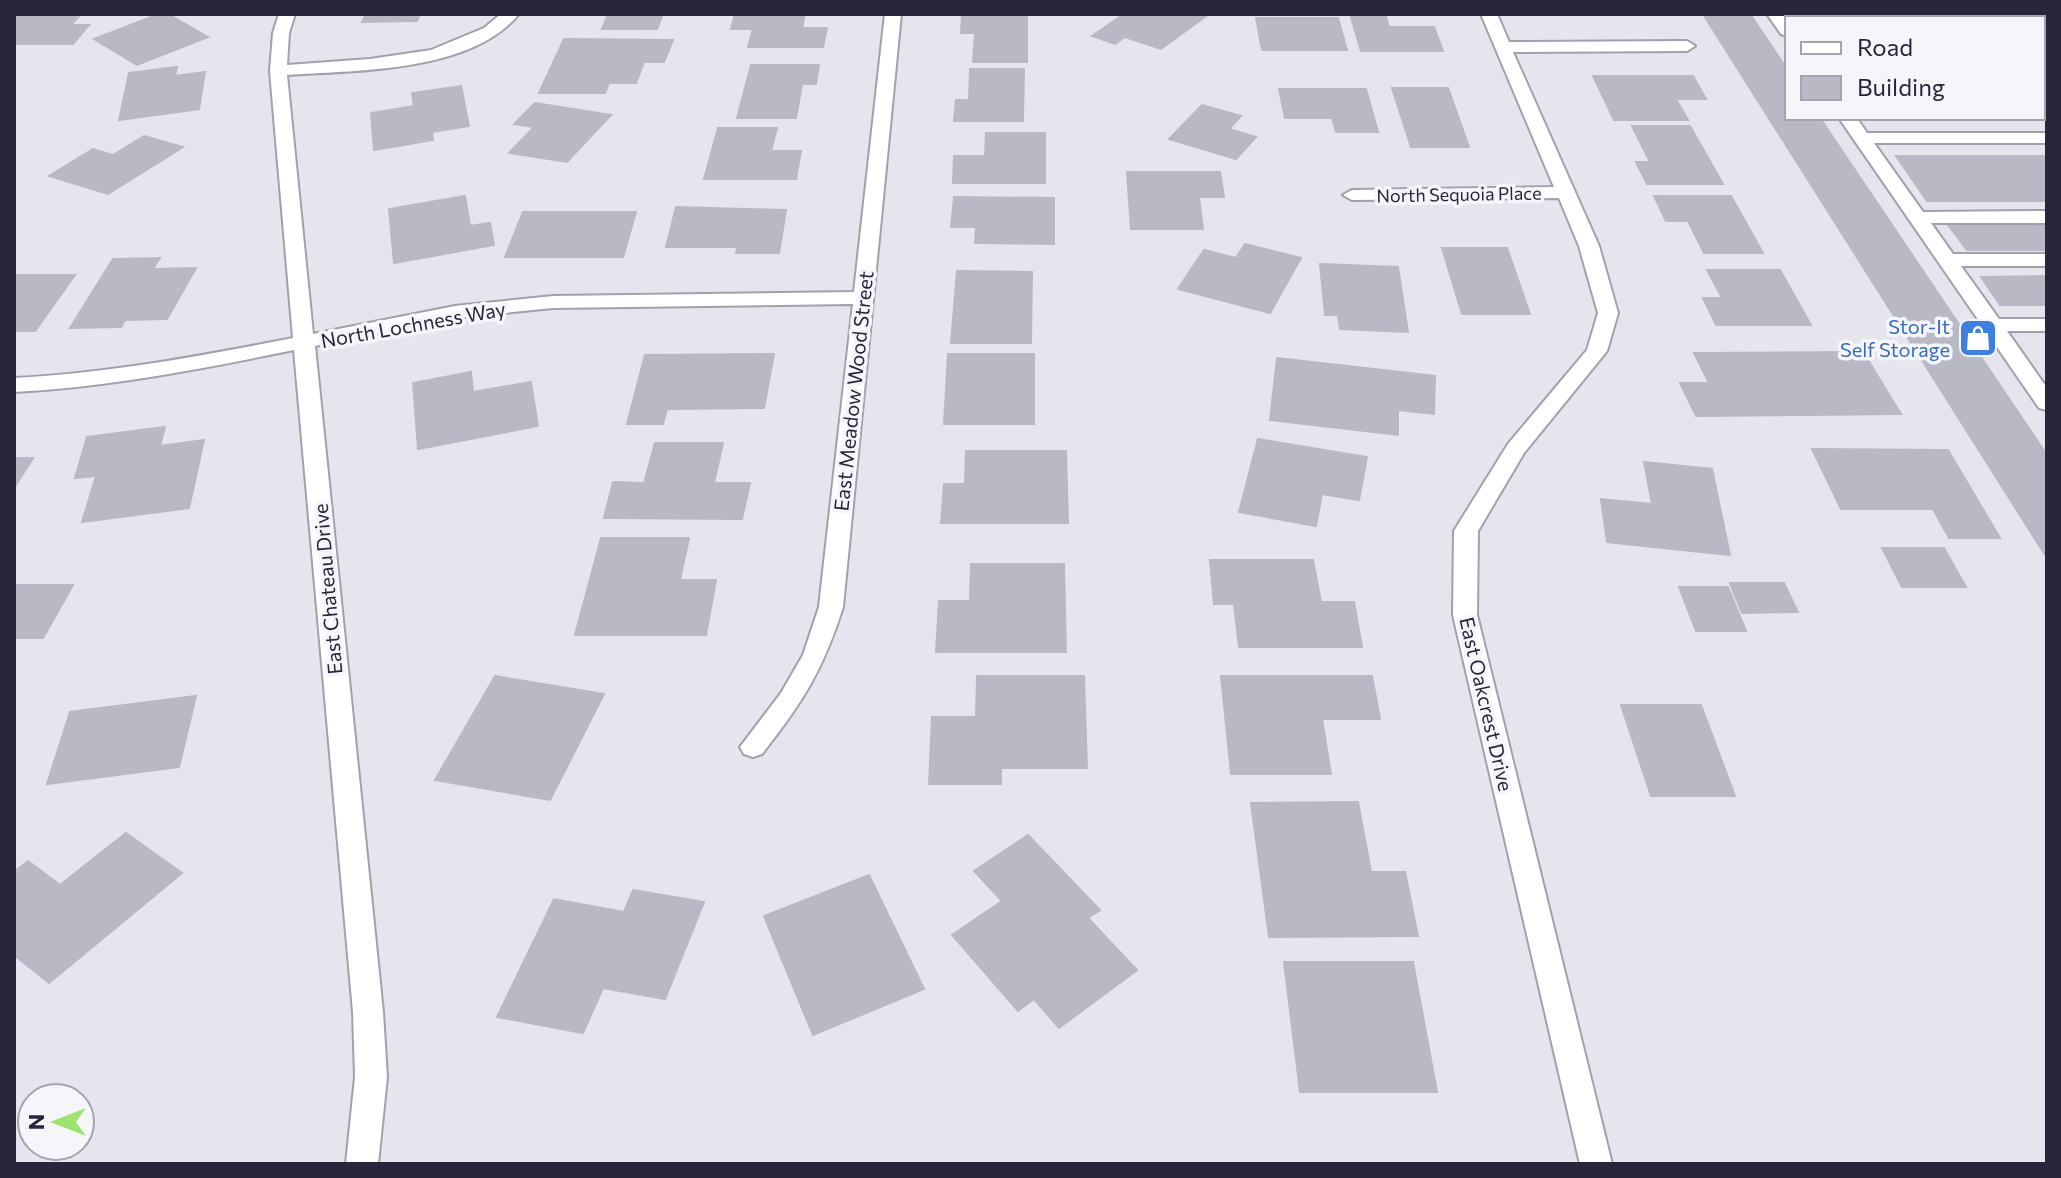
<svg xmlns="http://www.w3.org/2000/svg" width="2061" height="1178" font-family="Commissioner,sans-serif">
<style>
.building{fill:#b8b9c4;stroke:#b8b9c6;stroke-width:2}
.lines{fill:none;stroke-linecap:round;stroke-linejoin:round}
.lane-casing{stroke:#a1a1ae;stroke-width:4}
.street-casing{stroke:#a1a1ae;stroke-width:4}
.lane{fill:#fff;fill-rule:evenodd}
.street{fill:#fff;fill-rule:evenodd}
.labels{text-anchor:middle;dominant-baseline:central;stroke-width:7;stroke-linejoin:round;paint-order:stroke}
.far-street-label{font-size:18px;fill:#28263d;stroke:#f6f6fa}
.street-label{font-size:20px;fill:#28263d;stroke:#f6f6fa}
.shop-label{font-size:20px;fill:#366cbe;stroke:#f6f6fa;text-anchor:end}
</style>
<rect width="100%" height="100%" fill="#e5e6ed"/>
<g class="building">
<path d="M19,14H81L71,25H89L73,44H14V20Z"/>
<path d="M159,14H168L208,37L137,65L94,39Z"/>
<path d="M366,14H420L417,21L362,22Z"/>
<path d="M608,14H663L657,29H602Z"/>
<path d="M735,14H805L802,28H827L823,47H748L753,29H731Z"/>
<path d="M1124,14H1209L1161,49L1125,37L1115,44L1092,36Z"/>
<path d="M1350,14H1385L1389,27H1434L1443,51H1361Z"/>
<path d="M1703,14H1750L1787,69V118H1820L2047,455V558Z"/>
<path d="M962,16H1027V62H973L975,33H961Z"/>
<path d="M1256,18H1338L1347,50H1262Z"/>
<path d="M564,39L673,40L664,62H644L636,83H609L605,93H539Z"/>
<path d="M751,65H819L816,84H802L796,118H737Z"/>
<path d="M177,67L175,76L205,72L199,109L119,120L129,73Z"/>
<path d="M970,69H1024L1023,121H954L956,100H969Z"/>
<path d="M1593,76H1693L1706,99H1676L1688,120H1614Z"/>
<path d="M461,86L469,126L432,132L433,140L374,150L371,113L414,106L412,93Z"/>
<path d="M1392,88H1448L1469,147H1411Z"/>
<path d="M1279,89H1366L1378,132H1336L1332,118H1285Z"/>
<path d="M535,103L611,115L567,162L509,153L534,127L514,124Z"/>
<path d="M1202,105L1241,116L1229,129L1256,137L1236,159L1169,139Z"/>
<path d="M1632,126H1690L1723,184H1647L1636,162H1650Z"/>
<path d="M718,128H777L771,151H801L796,179H704Z"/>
<path d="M986,133H1045V183H953L954,156H985Z"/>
<path d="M144,136L183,147L108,194L49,176L93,149L113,155Z"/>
<path d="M1896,156H2047V201H1927Z"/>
<path d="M1127,172H1220L1224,197H1199L1203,229H1131Z"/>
<path d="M465,196L470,226L490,223L494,245L394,263L389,209Z"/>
<path d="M1654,196H1731L1763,253H1704L1688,221H1666Z"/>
<path d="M954,197L1054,198V244L975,243L976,227H951Z"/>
<path d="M676,207L786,210L779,253H736L738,247H666Z"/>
<path d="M523,212H636L623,257H505Z"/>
<path d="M2047,224V250H1967L1948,225Z"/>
<path d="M1245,244L1301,258L1270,313L1178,289L1204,250L1236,258Z"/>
<path d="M1442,248H1507L1530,314H1462Z"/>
<path d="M160,258L153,269L196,268L167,319L125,320L121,327L70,328L113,259Z"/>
<path d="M1320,264L1398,267L1408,332L1340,329L1338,315H1325Z"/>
<path d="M1707,270H1780L1811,325H1716L1703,298H1722Z"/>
<path d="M957,271L1032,272L1031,343H951Z"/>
<path d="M14,275H75L35,331H14Z"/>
<path d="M2047,276V305H2000L1981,277Z"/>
<path d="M1863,352L1901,414L1696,416L1680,383H1709L1694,353Z"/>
<path d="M774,354L764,408L667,409L663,424H627L645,355Z"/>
<path d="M948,354H1034V424H944Z"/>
<path d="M1277,358L1435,376L1434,414L1398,410V435L1270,420Z"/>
<path d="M471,372L473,392L531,382L538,426L418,449L413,383Z"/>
<path d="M165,427L160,446L204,440L189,508L82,522L96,476L75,478L87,437Z"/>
<path d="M1258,439L1367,457L1359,500L1322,494L1316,526L1239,512Z"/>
<path d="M655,443H723L714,483H750L742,519L604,518L613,482L644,483Z"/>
<path d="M1812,449L1948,450L2000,538H1949L1933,509H1841Z"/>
<path d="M966,451H1066L1068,523H941L944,484H965Z"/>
<path d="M14,458H33L14,488Z"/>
<path d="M1644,462L1712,469L1730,555L1607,542L1601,499L1652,504Z"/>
<path d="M601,538H689L680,580H716L706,635H575Z"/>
<path d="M1882,548H1944L1966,587H1902Z"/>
<path d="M1210,560H1313L1321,602H1354L1362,647H1239L1234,604H1214Z"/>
<path d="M971,564H1064L1066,652H936L939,601H970Z"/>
<path d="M1730,583H1784L1798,612L1742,613Z"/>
<path d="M14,585H73L43,638H14Z"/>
<path d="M1679,587H1728L1746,631H1696Z"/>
<path d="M495,676L604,694L550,800L435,780Z"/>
<path d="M977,676H1084L1087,768H1001V784H929L932,717H976Z"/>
<path d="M1221,676H1372L1380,719H1322L1331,774H1231Z"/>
<path d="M196,696L179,767L47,784L70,712Z"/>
<path d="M1621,705H1701L1735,796H1651Z"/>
<path d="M1358,802L1371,872H1405L1418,936L1269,937L1251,803Z"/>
<path d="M126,833L182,873L49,983L14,955V872L28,861L60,885Z"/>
<path d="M1028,835L1100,910L1088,918L1137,970L1059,1028L1034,999L1018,1011L952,935L1002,901L974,871Z"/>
<path d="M869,875L924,989L813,1035L764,916Z"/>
<path d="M633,890L704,902L665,999L603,988L583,1033L497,1017L554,899L624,912Z"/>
<path d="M1284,962H1413L1437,1092H1300Z"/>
</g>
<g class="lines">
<defs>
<g id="lane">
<path d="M1767,14H1783L1787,20V36L1781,34Z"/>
<rect x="2043" y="63" width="4" height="10"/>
<path d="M1839,118H1857L1867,133H2047V143H1874L1923,212L2047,211V223H1931L1953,254H2047V266H1961L1999,319H2047V331H2007L2047,388V410L2039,408Z"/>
</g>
<g id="street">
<path d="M279,14H295L289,33L287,65L370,59L431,50L484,28L501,14H519C470,73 357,70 287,75L313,334L455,306L553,296L854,292L885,14H901L843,607C823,670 803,702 762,754L753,757L744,754L740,747L781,693L803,655L819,607L853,304L553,308L455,318L315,346L383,1012L387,1077L378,1164H346L355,1077L353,1012L294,350C201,369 109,387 14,392V378C108,373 201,356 293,338L270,71L273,33Z"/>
<path d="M1481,14H1497L1509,42L1687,41L1695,46L1687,51L1513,52L1599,246L1618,313L1607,351L1524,453L1478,531L1477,615L1612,1164H1580L1453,615L1454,531L1508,444L1587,350L1598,313L1579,246L1559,198L1352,200L1343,195L1352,190L1554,187Z"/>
</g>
</defs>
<use href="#lane" class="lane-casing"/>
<use href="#street" class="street-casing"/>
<use href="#lane" class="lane"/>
<use href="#street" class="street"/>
</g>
<defs>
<symbol id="shop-square" viewBox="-11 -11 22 22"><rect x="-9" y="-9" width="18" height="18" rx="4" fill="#3f7fe0" stroke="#f6f6fa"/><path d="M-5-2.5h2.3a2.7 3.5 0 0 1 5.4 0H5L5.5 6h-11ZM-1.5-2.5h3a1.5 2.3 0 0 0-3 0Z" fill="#fff"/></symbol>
</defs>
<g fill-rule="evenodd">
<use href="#shop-square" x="1956" y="316" width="44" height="44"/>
</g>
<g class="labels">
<g class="far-street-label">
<text transform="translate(1459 194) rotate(-1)">North Sequoia Place</text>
</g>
<g class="street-label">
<text transform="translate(413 324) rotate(-10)">North Lochness Way</text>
<text transform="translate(853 391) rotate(-84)">East Meadow Wood Street</text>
<text transform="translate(327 589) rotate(-95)">East Chateau Drive</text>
<text transform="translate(1487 704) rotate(77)">East Oakcrest Drive</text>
</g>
<g class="shop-label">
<text x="1950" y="326">Stor-It<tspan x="1950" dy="23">Self Storage</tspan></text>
</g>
</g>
<rect width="2061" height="1178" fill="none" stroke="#28263d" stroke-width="32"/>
<rect x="1785" y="16" width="260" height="104" fill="#f6f6fa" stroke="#a4a3ae" stroke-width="2"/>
<rect x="1801" y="42" width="40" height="12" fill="#ffffff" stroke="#a4a3ae" stroke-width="2"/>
<text x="1857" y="56" font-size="24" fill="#28263d">Road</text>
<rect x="1801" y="76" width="40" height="24" fill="#b8b9c4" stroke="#a4a3ae" stroke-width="2"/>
<text x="1857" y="96" font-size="24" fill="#28263d">Building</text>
<g transform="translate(56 1122) rotate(270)"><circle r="38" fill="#f6f6fa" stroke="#a4a3ae" stroke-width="2"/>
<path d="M0-6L14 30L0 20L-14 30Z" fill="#9de36d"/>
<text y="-12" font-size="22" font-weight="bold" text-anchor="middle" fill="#28263d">N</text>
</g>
</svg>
